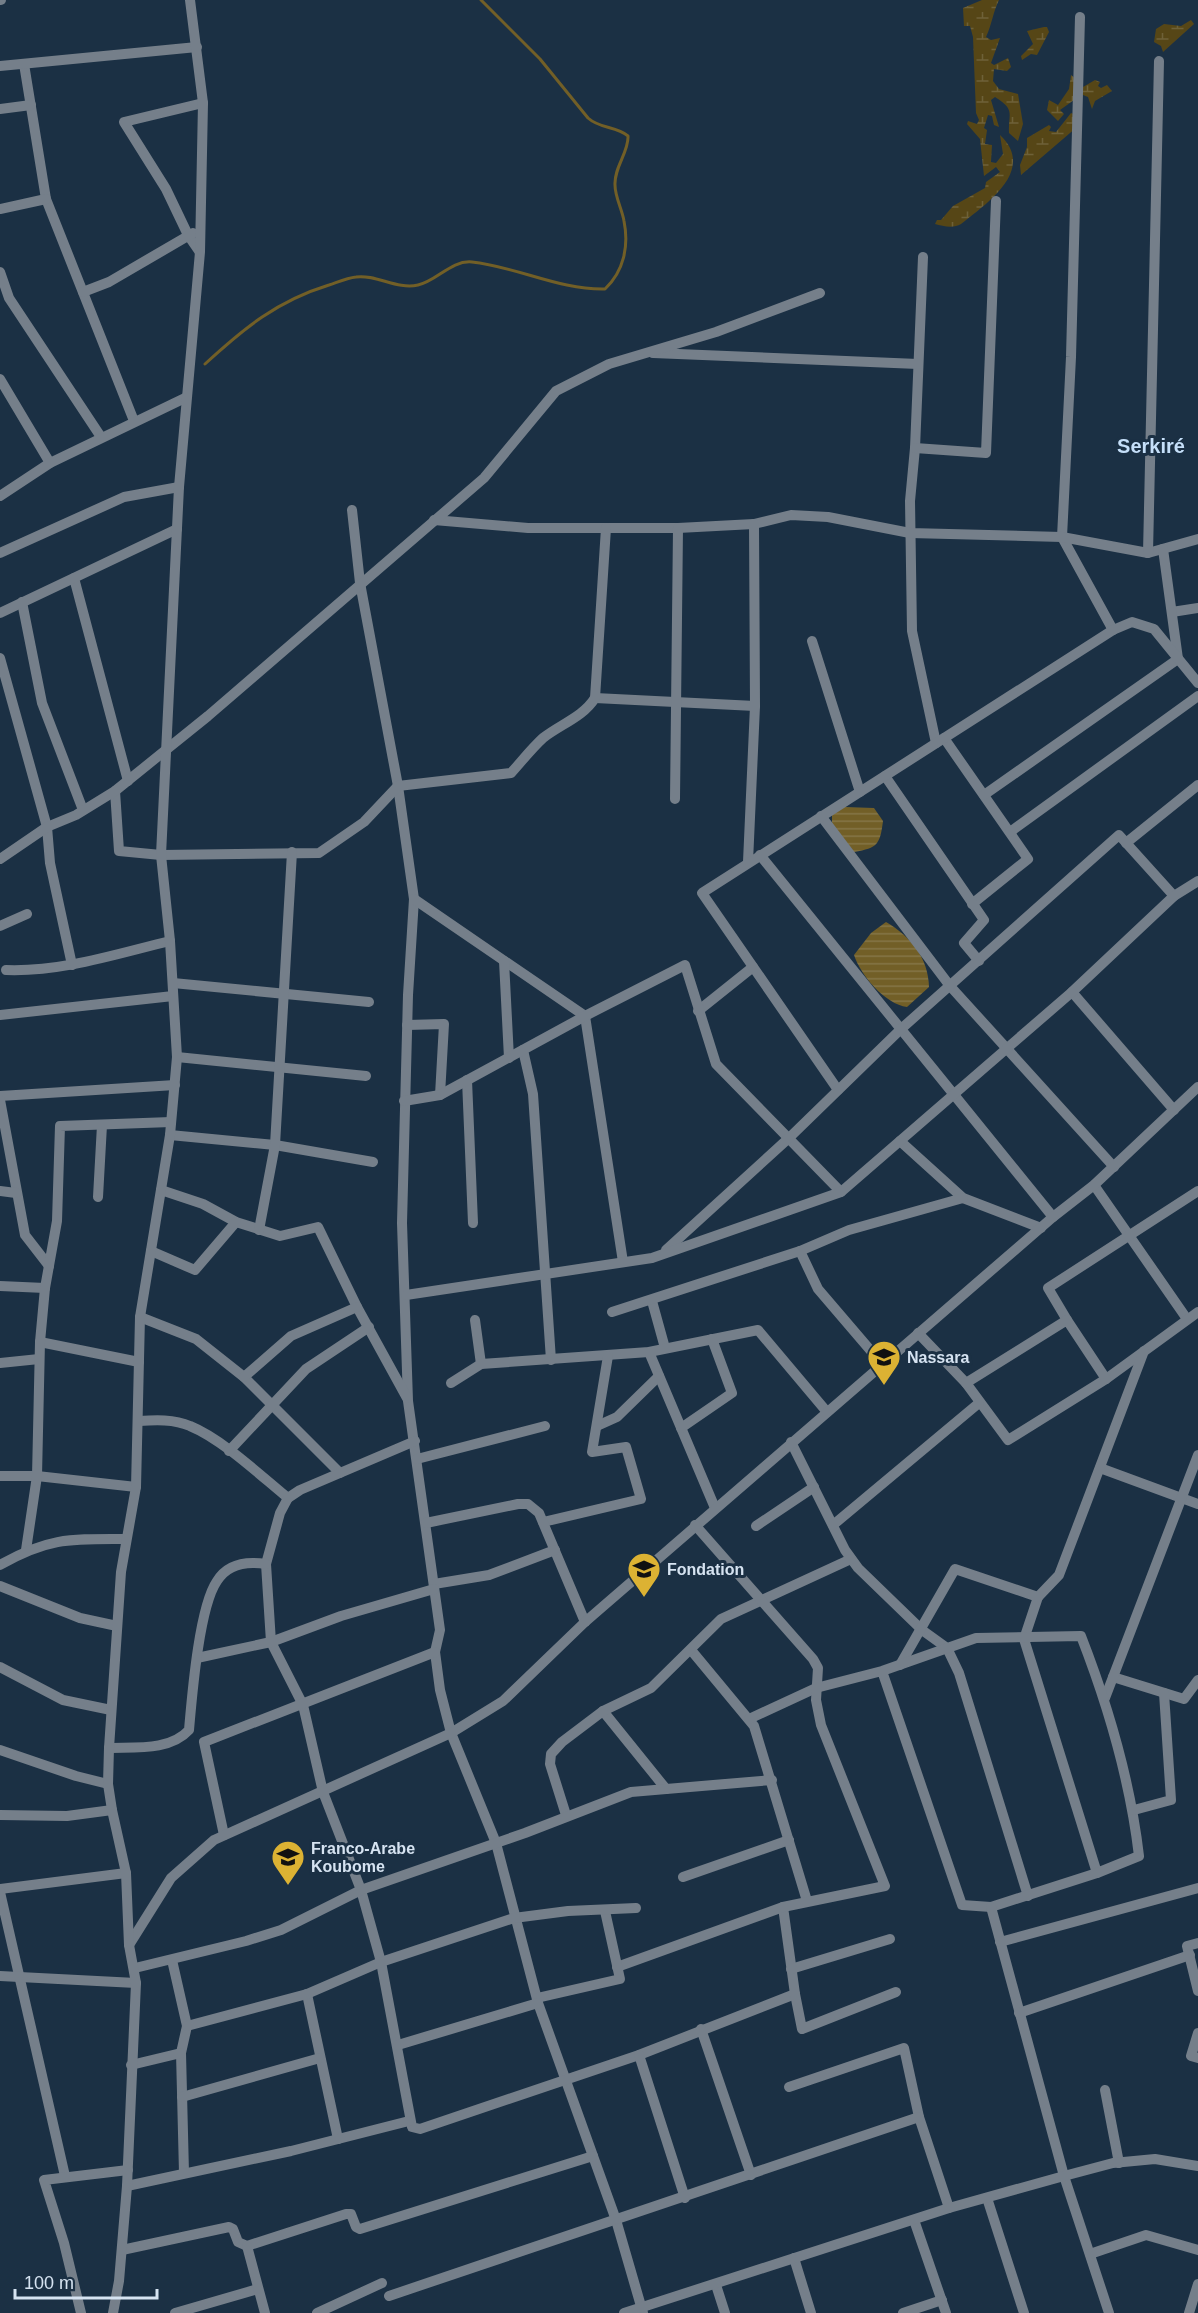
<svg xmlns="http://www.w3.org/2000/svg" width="1198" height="2313" font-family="Arial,sans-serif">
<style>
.wetland{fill:url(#wetland-marsh)}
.water{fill:url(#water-rules)}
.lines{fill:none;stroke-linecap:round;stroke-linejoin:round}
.stream{stroke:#725f27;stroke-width:3}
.minor{stroke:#757f8a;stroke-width:10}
.labels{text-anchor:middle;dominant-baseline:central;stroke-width:6;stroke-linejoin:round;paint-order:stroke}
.poi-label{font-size:16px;font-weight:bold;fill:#d6e3f1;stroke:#1b3044;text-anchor:start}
.quarter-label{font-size:20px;font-weight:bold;fill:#c5dff9;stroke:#1b3044}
</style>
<defs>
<pattern id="wetland-marsh" width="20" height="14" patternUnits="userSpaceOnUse" patternTransform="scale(1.5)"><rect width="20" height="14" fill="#564616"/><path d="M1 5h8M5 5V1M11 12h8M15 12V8" fill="none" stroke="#6e6138"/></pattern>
<pattern id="water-rules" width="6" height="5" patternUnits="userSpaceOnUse" patternTransform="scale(1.5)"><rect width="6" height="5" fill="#725f27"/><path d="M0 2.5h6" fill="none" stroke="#857647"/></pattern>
</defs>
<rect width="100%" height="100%" fill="#1b3044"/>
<g class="wetland">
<path d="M982,0H999C993,12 992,24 986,37L991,40L1000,38L991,63L994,65L1008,58L1011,67L1007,71L994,69L993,81L999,89L1018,94L1023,124L1018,141L1009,133C1008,113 1016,110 995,97L991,100L999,127L994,125L992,116L988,115L984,128L987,130L985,144L992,145L991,162L996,163L1003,154L1000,135C1037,170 986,204 961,224C953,229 943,226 935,224L937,220H941L953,206L985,188L986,182L1000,172L996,167L984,176L980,139L967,124L968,121L977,124L979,120L976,113L973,37L970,26H964L963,8Z"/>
<path d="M1191,20L1194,24L1163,52L1161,46L1154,42L1156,29L1164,24L1181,26Z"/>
<path d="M1044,27H1047L1049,32L1037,55L1031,54L1022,60L1021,56L1033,44L1027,31Z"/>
<path d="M1071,75L1076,79L1074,100L1060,110L1064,114L1058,121L1047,110L1049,100L1058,105L1069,89Z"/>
<path d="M1095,80L1100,82L1098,86L1101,88L1107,85L1112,91L1095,101L1092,109L1088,97L1083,95V87Z"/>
<path d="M1071,113L1076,115L1077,127L1021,175L1020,165L1027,147V138L1049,125L1051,127L1049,131L1056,132Z"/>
</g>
<g class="water">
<path d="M844,807L874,808L883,821C880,844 878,848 854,852L832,824V815Z"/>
<path d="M886,922C911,937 928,957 929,987L907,1007C885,1004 861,976 854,955L871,933Z"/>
</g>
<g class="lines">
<path class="stream" d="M205,364C244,328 277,301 329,285C338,282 347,278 356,277C376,274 397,290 418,285C437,281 451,260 472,262C518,267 559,290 605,289C624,271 629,246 624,221C622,209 615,197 615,185C614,167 629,152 628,136C616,126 600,129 588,118L540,59L481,0"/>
<g class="minor">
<path d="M0,0H1"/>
<path d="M1080,17L1071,357L1062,537L1113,630"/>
<path d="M24,64L46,199L134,421"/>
<path d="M0,66L197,47"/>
<path d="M0,109L31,105"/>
<path d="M0,209L46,199"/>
<path d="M199,251L188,235L166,189L124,122L203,103"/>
<path d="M923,257L915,448L910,501L912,631L936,743"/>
<path d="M0,272L9,298L101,437"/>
<path d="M83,292L109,282L193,233"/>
<path d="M653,353L918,364"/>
<path d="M0,379L50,463"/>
<path d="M915,448L986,453L996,201"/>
<path d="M0,496L50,463L185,398"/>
<path d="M352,510L360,583L398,786L414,899L408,995L402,1223L408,1401L440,1630L435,1652L440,1690L451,1733L496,1843L538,2003L616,2220L643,2313"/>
<path d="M434,520L528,528H678L754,524L791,515L828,517L910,533L1062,537L1148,553L1198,539"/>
<path d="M0,553L124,497L179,487"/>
<path d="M1148,553L1159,61"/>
<path d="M74,578L128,781"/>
<path d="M22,602L42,703L83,810"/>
<path d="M1172,612L1198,608"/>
<path d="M0,613L177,529"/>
<path d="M812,641L860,792"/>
<path d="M0,658L47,827L50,863L72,965"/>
<path d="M595,698L755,706"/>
<path d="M944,738L1028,859L972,904"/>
<path d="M885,776L984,920L964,943L979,961"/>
<path d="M115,791L119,851L161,855L319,853L364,822L398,786L511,773C522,761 531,749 543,738C561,724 583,717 595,698L606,528"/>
<path d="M984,795L1178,659L1163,549"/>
<path d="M675,799L678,528"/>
<path d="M821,816L950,986L1114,1167"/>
<path d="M1010,832L1198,696"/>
<path d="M1126,843L1198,785"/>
<path d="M760,855L1053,1217"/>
<path d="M0,859L47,827L76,815L115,791L208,716L484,478L556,391L609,364L716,332L820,293"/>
<path d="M748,862L755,706L754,524"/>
<path d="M414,899L585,1016L623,1262"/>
<path d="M0,926L27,914"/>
<path d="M504,961L509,1058"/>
<path d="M6,970C62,972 116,954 170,941"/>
<path d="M173,983L369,1002"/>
<path d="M1072,992L1174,1110"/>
<path d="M698,1011L753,967"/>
<path d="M0,1015L173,996"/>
<path d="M407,1025L444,1024L440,1095"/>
<path d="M523,1050L533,1094L551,1360"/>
<path d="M177,1057L366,1076"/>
<path d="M467,1080L473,1223"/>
<path d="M838,1090L702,893L1113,630L1132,622L1154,629L1198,683"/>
<path d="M0,1096L175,1085"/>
<path d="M0,1100L25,1235L49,1266"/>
<path d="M404,1101L440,1095L585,1016L685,965L716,1064L841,1192"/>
<path d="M170,1135L275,1145L373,1162"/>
<path d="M900,1141L963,1198L1041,1228"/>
<path d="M1094,1185L1187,1319"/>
<path d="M161,1190L203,1204L236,1222L280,1236L318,1227L357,1307L407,1398"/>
<path d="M0,1191L16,1193"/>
<path d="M98,1197L102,1125"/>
<path d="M259,1230L275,1145L292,852"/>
<path d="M666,1250L790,1137L901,1029L1119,835L1174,896"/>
<path d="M151,1251L195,1270L236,1222"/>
<path d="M800,1251L818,1289L883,1365"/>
<path d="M0,1286L45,1288"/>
<path d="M406,1295L652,1258L841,1192L1072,992L1174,896L1198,881"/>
<path d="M652,1301L665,1348"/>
<path d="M612,1312L800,1251L849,1230L963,1198"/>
<path d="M140,1317L196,1339L244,1377L340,1473"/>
<path d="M475,1320L481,1364"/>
<path d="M1067,1320L1048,1288L1198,1191"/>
<path d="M918,1333L966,1383L1008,1440L1106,1379L1198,1312"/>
<path d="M40,1342L139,1362"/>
<path d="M649,1352L715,1508"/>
<path d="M0,1363L39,1359"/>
<path d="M244,1377L291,1336L357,1307"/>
<path d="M451,1383L481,1364L649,1352L758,1330L827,1412"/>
<path d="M966,1383L1067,1320L1106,1379"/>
<path d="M139,1421C155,1420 174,1419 190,1426C222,1439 261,1476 288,1498"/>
<path d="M597,1426L617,1417L659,1376"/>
<path d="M681,1428L732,1393L712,1339"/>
<path d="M415,1441L300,1490L288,1498L280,1513L266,1564L271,1642L303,1705L323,1792L361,1890L381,1962L412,2127L420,2129L639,2055L795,1994"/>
<path d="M791,1442L845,1550L858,1568L922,1630L947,1648L959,1673L1028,1896"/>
<path d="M229,1451L306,1369L369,1327"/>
<path d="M417,1459L545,1426"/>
<path d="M1100,1468L1198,1504"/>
<path d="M0,1476H37L136,1487"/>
<path d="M543,1522L641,1499L626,1447L592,1452L608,1356"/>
<path d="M426,1523L518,1504H528L539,1513L585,1622"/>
<path d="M833,1525L979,1403"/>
<path d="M756,1526L814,1487"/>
<path d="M26,1550L37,1476L40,1342L45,1288L57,1221L60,1126L171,1122"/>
<path d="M0,1565C49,1537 72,1539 126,1539"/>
<path d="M434,1584L489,1575L555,1550"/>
<path d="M0,1586L80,1618L117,1626"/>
<path d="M1038,1597L1059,1575L1144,1351"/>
<path d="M691,1650L754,1726L807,1901"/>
<path d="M197,1658L271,1642L341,1616L434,1589"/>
<path d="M900,1665L955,1569L1038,1597L1024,1639L1097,1873"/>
<path d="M0,1667L63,1700L111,1710"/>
<path d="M1113,1677L1184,1699L1198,1680"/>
<path d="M1105,1698L1198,1455"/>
<path d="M603,1711L666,1789"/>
<path d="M749,1719L816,1688L882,1671L976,1638L1081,1636C1109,1708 1130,1779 1139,1856L1097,1873L991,1907L962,1905L882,1671"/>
<path d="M109,1748C135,1747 170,1751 189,1730C192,1696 199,1607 217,1581C228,1563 247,1561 266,1564"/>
<path d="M0,1750L76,1776L108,1784"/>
<path d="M1134,1810L1171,1800L1164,1693"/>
<path d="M0,1815L67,1816L112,1810"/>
<path d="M566,1815L550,1764L551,1754L562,1742L603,1711L651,1688L721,1619L851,1559"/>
<path d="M224,1835L204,1742L435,1652"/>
<path d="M683,1877L789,1840"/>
<path d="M0,1889L126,1873"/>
<path d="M0,1892L65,2176"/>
<path d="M783,1907L795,1994L802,2029L896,1992"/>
<path d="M991,1907L1064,2176L1109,2313"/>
<path d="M1000,1942L1198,1888"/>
<path d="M1198,1943L1187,1946L1198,1991"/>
<path d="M129,1945L171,1878L214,1840L451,1733L503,1701L585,1622L1053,1217L1094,1185L1198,1087"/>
<path d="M172,1960L187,2026L181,2053L184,2173"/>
<path d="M617,1967L783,1907L885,1886L821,1725L816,1700L818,1668L813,1659L695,1525"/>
<path d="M135,1968L246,1941L281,1930L361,1890L525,1833L631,1792L772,1780"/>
<path d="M791,1969L890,1939"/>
<path d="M0,1976L136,1983"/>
<path d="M307,1994L338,2139"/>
<path d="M537,1998L620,1979L605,1911"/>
<path d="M1019,2013L1190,1955"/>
<path d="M187,2026L307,1994L381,1962L514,1918L568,1911L636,1908"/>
<path d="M701,2029L751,2175"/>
<path d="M1198,2033L1191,2056L1198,2058"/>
<path d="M398,2045L538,2003"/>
<path d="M639,2055L685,2198"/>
<path d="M131,2065L181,2053"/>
<path d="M789,2087L904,2048L919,2117L949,2208"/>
<path d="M1105,2090L1119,2163"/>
<path d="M182,2097L320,2058"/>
<path d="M127,2186L291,2151L409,2121"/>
<path d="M987,2198L1024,2313"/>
<path d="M914,2220L946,2313"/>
<path d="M122,2250L229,2227L233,2229L238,2242L247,2246"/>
<path d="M1090,2254L1146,2235L1198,2250"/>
<path d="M794,2258L811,2313"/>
<path d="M716,2285L725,2313"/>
<path d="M389,2296L919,2117"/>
<path d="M81,2313L64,2243L44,2180L128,2170"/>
<path d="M113,2313L119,2281L127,2186L136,1983L129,1945L126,1873L112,1810L108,1784L109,1748L121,1572L136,1487L140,1317L170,1135L177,1057L170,941L161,855L179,487L200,252L203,103L190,0"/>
<path d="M175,2313L258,2289"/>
<path d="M265,2313L247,2246L346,2214H351L356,2227L360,2229L593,2156"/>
<path d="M317,2313L382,2283"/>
<path d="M624,2313L949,2208L1064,2176L1113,2163L1155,2159L1198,2166"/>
<path d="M903,2313L942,2300"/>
<path d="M1189,2313L1198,2284"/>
</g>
</g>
<defs>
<symbol id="school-pin" viewBox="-11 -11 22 30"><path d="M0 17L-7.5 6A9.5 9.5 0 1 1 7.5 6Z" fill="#dcb233" stroke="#1b3044"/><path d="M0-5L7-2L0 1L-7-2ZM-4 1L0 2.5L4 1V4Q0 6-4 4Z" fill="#111"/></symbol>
</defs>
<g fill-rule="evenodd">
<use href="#school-pin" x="865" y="1338" width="38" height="52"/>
<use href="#school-pin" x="625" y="1550" width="38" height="52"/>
<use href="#school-pin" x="269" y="1838" width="38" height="52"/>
</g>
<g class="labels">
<g class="poi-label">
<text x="907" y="1357">Nassara</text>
<text x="667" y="1569">Fondation</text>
<text x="311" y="1848">Franco-Arabe<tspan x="311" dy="18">Koubome</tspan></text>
</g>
<g class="quarter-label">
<text x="1151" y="446">Serkiré</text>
</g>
</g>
<path d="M15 2289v9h142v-9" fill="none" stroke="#d6e3f1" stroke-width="3"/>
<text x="24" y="2289" font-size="18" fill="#d6e3f1" stroke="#1b3044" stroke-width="4.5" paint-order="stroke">100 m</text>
</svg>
